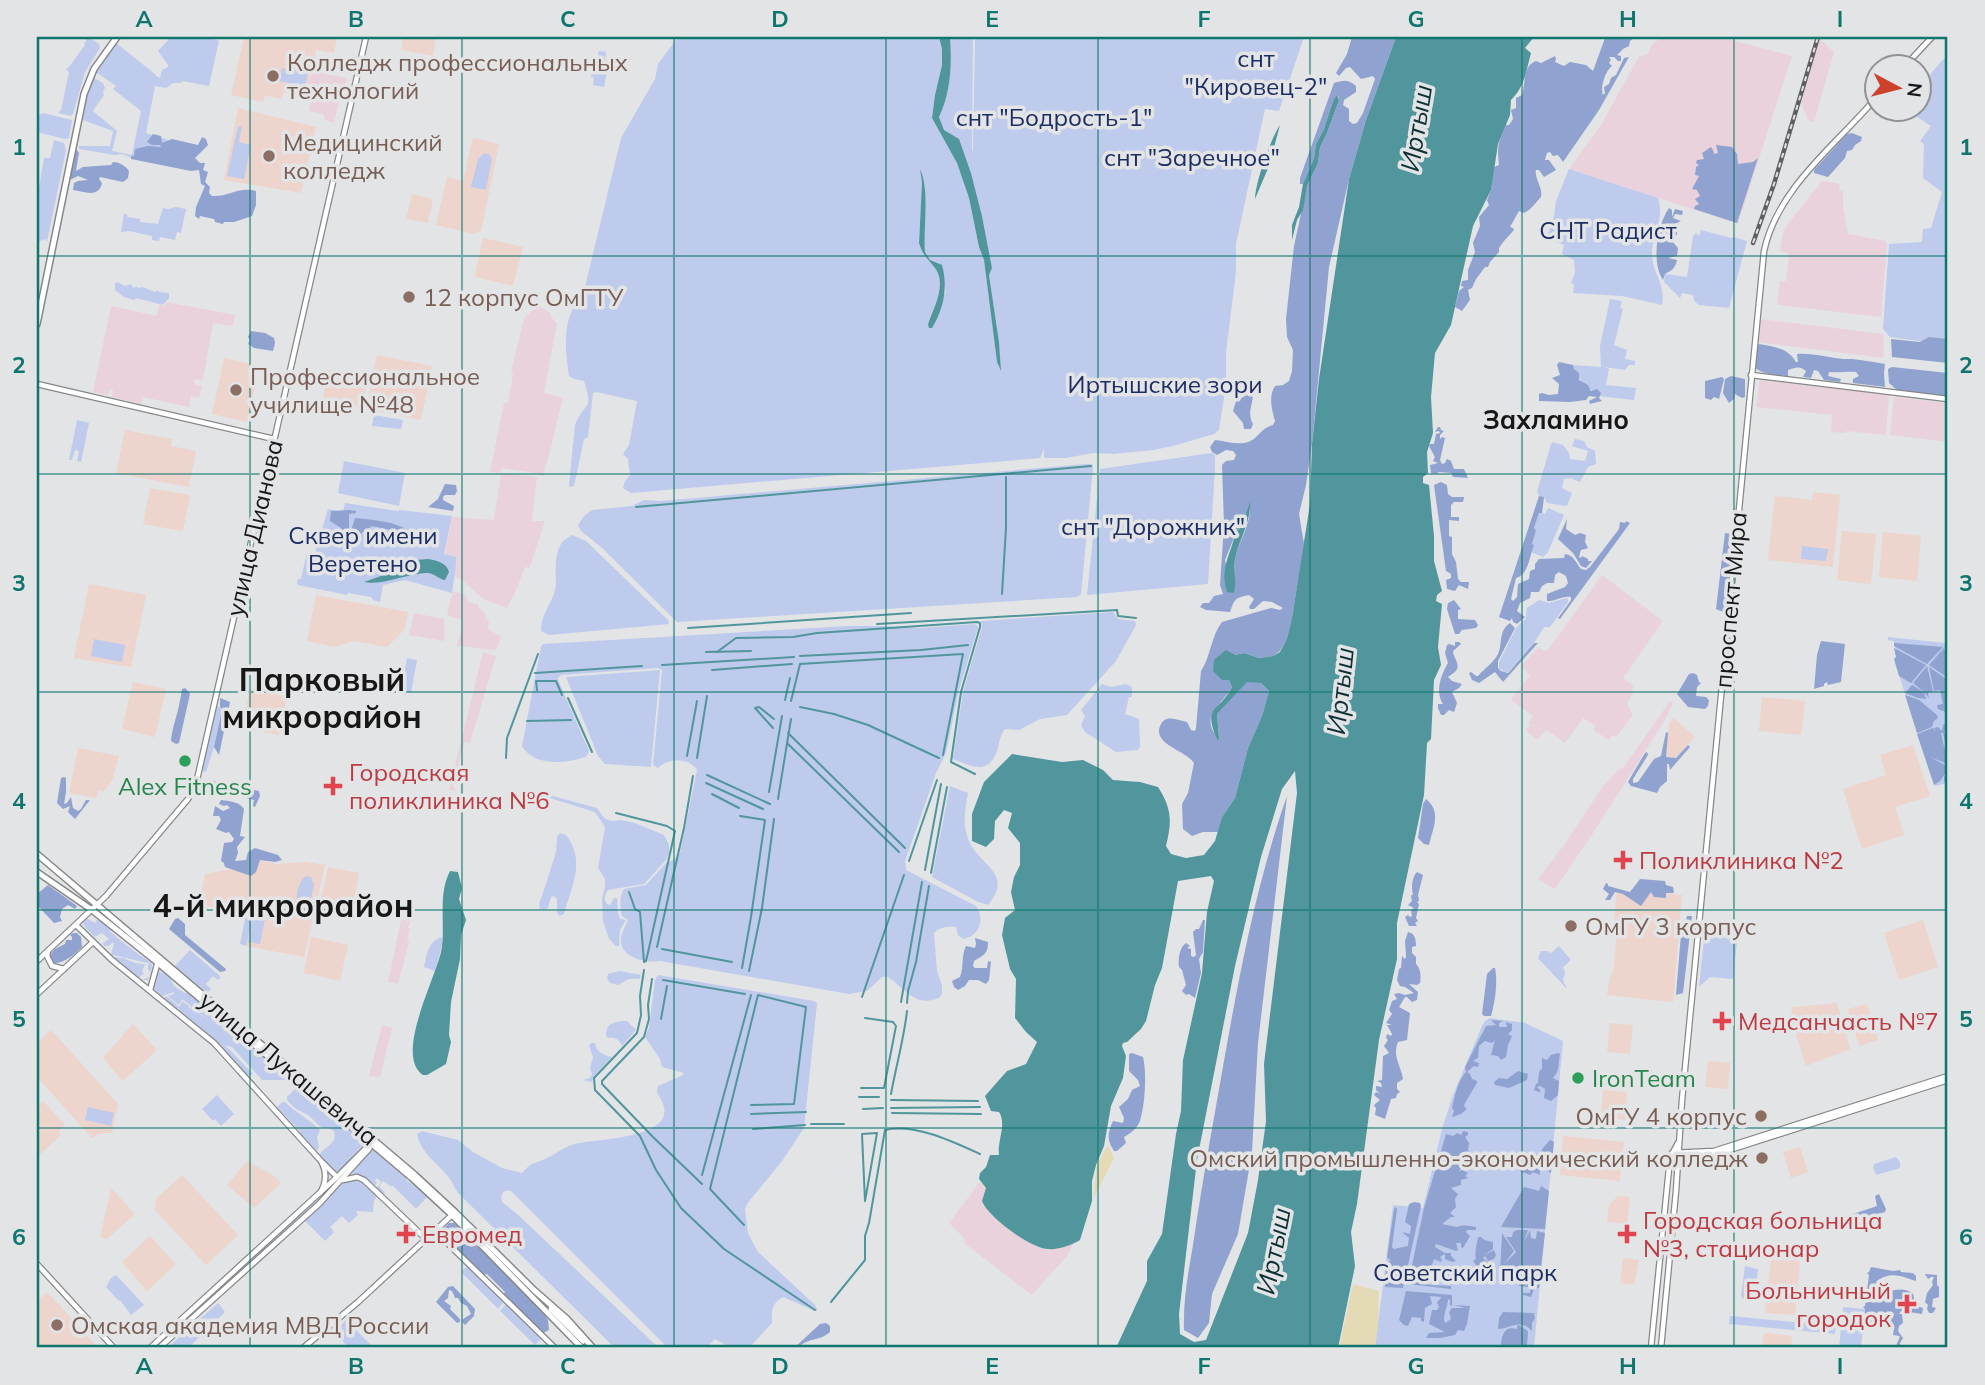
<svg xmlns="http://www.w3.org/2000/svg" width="1985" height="1385" font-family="Mulish,sans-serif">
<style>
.industrial{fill:#ead2dd}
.education{fill:#edd4cc}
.green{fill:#becbec;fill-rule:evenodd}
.forest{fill:#90a2cf;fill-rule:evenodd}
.sand{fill:#e4dab5}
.water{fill:#51969d;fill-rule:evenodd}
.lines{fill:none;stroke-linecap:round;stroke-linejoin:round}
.stream{stroke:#51969d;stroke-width:2}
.secondary-casing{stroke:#868789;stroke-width:7}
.primary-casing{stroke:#868789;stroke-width:8}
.secondary{stroke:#fff;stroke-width:4.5}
.primary{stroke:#fff;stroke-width:5}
.rail-casing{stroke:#5e5f60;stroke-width:4.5}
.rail{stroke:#e3e4e6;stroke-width:2;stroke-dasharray:5;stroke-linecap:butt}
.grid{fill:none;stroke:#0f766e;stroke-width:2;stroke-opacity:0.55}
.education-dot{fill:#8d6e63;stroke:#e3e4e6;stroke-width:2.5}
.leisure-dot{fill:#2e9e5b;stroke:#e3e4e6;stroke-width:2.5}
.health-dot{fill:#e0444e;stroke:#e3e4e6;stroke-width:2.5}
.labels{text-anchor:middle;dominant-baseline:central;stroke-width:7;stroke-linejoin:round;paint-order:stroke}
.park-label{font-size:24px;fill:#1d2d65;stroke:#e3e4e6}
.education-label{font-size:24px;fill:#785e54;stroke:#e3e4e6;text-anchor:start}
.street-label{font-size:24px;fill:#171718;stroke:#e3e4e6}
.health-label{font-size:24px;fill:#be3a42;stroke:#e3e4e6;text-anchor:start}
.leisure-label{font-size:24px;fill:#27864d;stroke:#e3e4e6}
.water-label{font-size:26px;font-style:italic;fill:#0e3135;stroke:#e3e4e6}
.neighbourhood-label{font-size:26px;font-weight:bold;fill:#171718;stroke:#e3e4e6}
.district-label{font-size:32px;font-weight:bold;fill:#171718;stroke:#e3e4e6}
.neatline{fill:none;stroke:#0f766e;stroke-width:2.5}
.grid-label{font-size:23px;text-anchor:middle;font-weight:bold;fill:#0f766e}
</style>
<rect width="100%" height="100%" fill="#e3e4e6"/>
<g class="industrial">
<path d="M1664,37H1720L1792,56L1738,224L1569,169L1601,125L1639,56L1647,55L1653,43Z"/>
<path d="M1820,39L1834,52L1814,122L1808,120L1801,102Z"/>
<path d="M312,71L347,78L346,84H343L334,123L325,120L323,114L309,111L312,97L307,94Z"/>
<path d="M1822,181L1840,184L1839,190L1843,191V206L1848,234L1885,241L1887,245L1881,317L1777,305L1780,281H1786L1789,254L1780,251L1783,233L1787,225Z"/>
<path d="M166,302L235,315L233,326L213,323L203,380L195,379L194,384L202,386L199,398L191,396L189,407L143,397L141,404L124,400L112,397L113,390L110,389L108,395L93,392L111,306L157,316L159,305L165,306Z"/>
<path d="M539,305L551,314V317L557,323L544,393L563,398L548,459L545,466L544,476L536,473L502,468L499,473L490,472L504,403H508L513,374L511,372L524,318Z"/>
<path d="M1760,319L1884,334L1883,358L1757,342Z"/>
<path d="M1760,379L1889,395L1886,435L1846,431L1845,433L1831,432L1832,415L1756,407Z"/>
<path d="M1894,397L1948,403V442L1890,435Z"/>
<path d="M501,473L537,477L532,521H545L533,558L529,568L525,567L515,593L507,608L483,599L463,581L454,576L458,557L445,554L452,517L494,520Z"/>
<path d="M1602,575L1663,621L1623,678L1634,686L1632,691L1633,693L1627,703L1633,715L1616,737L1613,735L1609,740L1593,730L1595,726L1583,718L1565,743L1547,730L1537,739L1535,738L1526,731L1530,725L1528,724L1533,716L1511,700L1530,675L1521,666L1538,648L1547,651Z"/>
<path d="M453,591L465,594L468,602L479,605V608L485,613L486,619L489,620L488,629L501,637L496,650L457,646L463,620L447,615Z"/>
<path d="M414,613L444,619L445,633L444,641L409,635Z"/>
<path d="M483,652L496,656L470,743L464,742L453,787L455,788V791L449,790Z"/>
<path d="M1670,701L1673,703L1665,720L1595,830L1555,889L1538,879L1564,845L1601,789L1619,769L1623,768Z"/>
<path d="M404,906L414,908L412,918L408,928L410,929L407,941L409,942L398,984L388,982Z"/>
<path d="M382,1025L392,1028L380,1077L369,1076Z"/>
<path d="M980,1182L986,1188L982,1201L983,1205L996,1219L1020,1237L1040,1248L1049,1250L1074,1243L1067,1256L1032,1295L964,1243L965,1239L949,1223Z"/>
</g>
<g class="education">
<path d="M244,37H337L334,53L316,50L306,96L293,93V87L290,86L288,92L283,93L281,99L265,95L263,102L231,95Z"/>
<path d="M403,37H436L433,56L401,50Z"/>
<path d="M238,108L316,127L301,193L224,180Z"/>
<path d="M474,138L499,144L481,231L475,234L436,225L447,177L463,181L472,140Z"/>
<path d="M412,194L433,199L428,223L406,219Z"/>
<path d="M483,238L523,247L513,286L475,277Z"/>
<path d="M377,355L432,366L421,420L366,409Z"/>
<path d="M224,358L260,366L247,422L212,414Z"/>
<path d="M328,370L351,374L349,385L366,388L362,408L332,402L329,399L323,397Z"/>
<path d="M125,430L172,439L171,446L196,451L189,487L116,473Z"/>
<path d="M150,488L190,495L183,531L143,524Z"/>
<path d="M1813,492L1840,495L1833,567L1768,560L1775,496L1812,500Z"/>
<path d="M1842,531L1876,534L1871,584L1837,580Z"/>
<path d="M1883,532L1921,536L1917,581L1879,577Z"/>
<path d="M89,584L146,595L131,667L74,658Z"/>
<path d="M316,595L408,612L405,629L387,647L354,641L334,647L307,641Z"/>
<path d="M133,682L166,689L155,737L122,729Z"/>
<path d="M250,689L287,697L279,735L252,730L244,718Z"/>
<path d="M1762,697L1805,701L1801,735L1759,731Z"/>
<path d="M1674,718L1695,737L1675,758L1665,757L1669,723Z"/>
<path d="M1913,745L1930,796L1895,807L1904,835L1862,849L1843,789L1886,775L1880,755Z"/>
<path d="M78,748L119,756L112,781L103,792L99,790L96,798L69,793Z"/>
<path d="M256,860L277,864L306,862L325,865L304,957L246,946L254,904L242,902L239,912L199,905L205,874L227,870Z"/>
<path d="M328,867L359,873L350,920L318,914Z"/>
<path d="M1617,889L1630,892L1631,889L1682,895L1673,1002L1607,995L1610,976L1613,974L1618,920H1614Z"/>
<path d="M1923,920L1938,967L1899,980L1884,933Z"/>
<path d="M311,937L348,945L340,981L304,973Z"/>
<path d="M1837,1003L1850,1049L1806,1066L1791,1020L1792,1007Z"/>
<path d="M1867,1004L1878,1040L1859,1046L1848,1009Z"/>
<path d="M1610,1023L1633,1025L1630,1054L1607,1052Z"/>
<path d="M133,1024L157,1050L123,1081L103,1058Z"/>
<path d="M51,1030L118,1104L112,1133H101L92,1138L37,1077V1043Z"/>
<path d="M1708,1061L1730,1063L1728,1089L1705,1087Z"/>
<path d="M1603,1090L1627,1092L1625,1120L1601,1118Z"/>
<path d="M43,1101L65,1125L59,1131L61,1135L37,1157V1107Z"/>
<path d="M1563,1136L1624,1142L1620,1181L1560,1175Z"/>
<path d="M1800,1147L1808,1172L1791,1178L1783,1152Z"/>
<path d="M247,1161L274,1176L281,1183L254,1208L227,1185Z"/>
<path d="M182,1175L238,1235L206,1265L155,1210L156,1199Z"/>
<path d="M111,1188L135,1214L107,1239L100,1237Z"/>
<path d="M1618,1196L1630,1197L1627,1224L1607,1222L1609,1205Z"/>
<path d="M150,1236L176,1264L147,1291L122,1262Z"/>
<path d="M1623,1258L1639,1260L1634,1285L1620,1283Z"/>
<path d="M1771,1258L1800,1261L1795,1315L1765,1313Z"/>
<path d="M47,1292L62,1308L98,1348H37V1301Z"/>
<path d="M1764,1333L1792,1336L1791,1348H1762Z"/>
</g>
<g class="green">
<path d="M88,37L99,44L100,48L85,72L73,114L71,116L58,113L61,110L69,72L66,69L69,67L85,45L84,44Z"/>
<path d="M171,37L176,38L178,37H208L219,41L209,86L182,81L181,83H173L166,88L155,86L146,133L178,143L136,159L122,154L115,155L79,149V146H110L113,131L80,119L84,100L93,77L94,78L103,83L105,88L103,92L104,95L93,111L117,131L112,151L132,155L141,111L113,89L116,86L99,74L94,73L116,43L155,74L156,76L160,78L162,70L168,67V65L158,51Z"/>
<path d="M678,37H939L942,49V65L935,95L932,118L957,163L969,198L979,247L984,260L997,362L1000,369L999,342L989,275L992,268L982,216L971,173L959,140L944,130L939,117C951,92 952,64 950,37H973L972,151H973L975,37H1304L1279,111L1265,109L1236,244V272L1226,352V385L1219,430L1214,434L1173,446L1153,450L1114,454L1093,453L1066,458H1044V449L1040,458L631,493L623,488L625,481L630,475L628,459L623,454L629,445L637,401L596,392L593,393L588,437L584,439L574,486L570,487L569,485L575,425C585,400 594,412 584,381L574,379L569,376C565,349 561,316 583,295L621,138L655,79L658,64ZM922,182L925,252L930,260L937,264L946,291L928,324C934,307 947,284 935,268C928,259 922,254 919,243Z"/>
<path d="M599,51L606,52L605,60L609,61L604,87L593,85L594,78L591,77L593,65H596Z"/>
<path d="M1948,54V345L1890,337L1883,329L1889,244L1922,242L1923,229L1931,228L1942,192L1923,178L1924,144L1920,141L1931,126L1905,109L1918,108L1919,87Z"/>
<path d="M282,68L308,73L305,86L279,81Z"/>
<path d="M43,113L72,120L69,138L64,139L37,132V116Z"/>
<path d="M238,126L242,127L239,142L251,145L244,179L227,176Z"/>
<path d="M54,140L64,143L66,150L47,242L45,239L37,242V199L44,158H50Z"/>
<path d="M484,153L489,154L492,159L486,190L471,187L478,159Z"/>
<path d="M1569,169L1658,198C1660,205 1661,212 1659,220C1657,232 1651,245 1652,257C1654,276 1666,285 1662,305L1622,296L1573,293L1574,284L1571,283L1575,273L1574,260L1562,254L1564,245L1554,241L1546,240L1554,216L1556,201Z"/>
<path d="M176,207L186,209L181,233L177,232L175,240L160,237L159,241L152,240V236L129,231L121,232L124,214H127V217L140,219V222L158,224L163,208L168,209Z"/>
<path d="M1701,230L1731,238L1734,237L1747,241L1729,308L1699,305L1694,301L1693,295L1682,293L1680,298L1664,282L1665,274L1687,277L1693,236L1696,233L1699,236Z"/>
<path d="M117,282L125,286L131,284L133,288L137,286V288L143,287L155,292L157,290L159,292L169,293V298L163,305L136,298L134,300L124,297L115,290V283Z"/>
<path d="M1610,299L1622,301L1620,308L1623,309L1614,345L1627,350L1625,359L1635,361V365H1629L1625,370L1604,367L1609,369L1606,385L1636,388L1634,400L1599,396L1600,393C1585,389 1578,379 1573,365L1601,367L1600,346Z"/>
<path d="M374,415L403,420L401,429L372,426Z"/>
<path d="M77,420L89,423L81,462L77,461L79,451L75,450L72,460H69Z"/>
<path d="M1575,439L1584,441L1587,447L1595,451L1596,464L1588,467L1580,482L1570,478L1564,479L1562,488L1572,493L1567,506L1547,503L1544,497L1539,496L1537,492L1551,444L1553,442L1563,445L1569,453L1570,459L1585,461L1588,451L1572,446Z"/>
<path d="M1212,453L1215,455V468L1208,584L1087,595L1100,469Z"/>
<path d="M344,461L405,473L399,506L338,493Z"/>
<path d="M1086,464H1092L1093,467L1081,594L1077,597L677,622L601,547L581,531L578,525L584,516L592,510L632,506L644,500L661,501Z"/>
<path d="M345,503L397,511L400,510L452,516L444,554L457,557L452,593L405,580L383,585L380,602L373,600L371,597L348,593L347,595L298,585L297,583L298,579H301L307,552L315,553L328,509L343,512Z"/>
<path d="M1548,508L1564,515L1548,552L1543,557L1531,552L1534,545L1532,544L1536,531L1534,528L1539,512L1545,514Z"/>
<path d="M572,535L586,541L668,620L669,624L549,635L541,631C541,612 555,601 556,584C556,572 554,557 560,546C562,541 567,538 572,535Z"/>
<path d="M1802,546L1828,549L1826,561L1801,559Z"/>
<path d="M1566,598L1568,599V602L1550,627H1544L1536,640L1508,672H1505L1499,668V662L1516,628L1526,618L1527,608L1539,600L1549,603Z"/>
<path d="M1113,612L1118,619L1135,621L1136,625L1116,661L1067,715L1040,719L1019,730L1005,729C999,736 1000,743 997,751C988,776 971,766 953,759L963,692L982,627L981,621Z"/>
<path d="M974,624L977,625L978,628L959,690L946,753L936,773L905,861L906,870L976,906C985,919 980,936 963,939L958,935L956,927C948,926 939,927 934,933L937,971L942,985V994L939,998C914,1008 905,988 888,977H882L867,991L849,994L660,961C642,964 613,955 623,931C624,927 627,924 628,920L622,916C620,908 619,897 624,889L646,885L666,863L674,860L680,853L697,770C689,757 668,758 658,768L653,765L662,670L658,668L561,675L558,678L559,682L589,751L587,756C569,764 533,767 522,746L541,647L543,644L847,626H884L921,628Z"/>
<path d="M1888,637L1945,643L1948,646V783L1935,786L1900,678L1894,641L1888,640Z"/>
<path d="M94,639L125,645L122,662L91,656Z"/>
<path d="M407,658L417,660L411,693L406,692V695L402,694L404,685H402Z"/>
<path d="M660,670L651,767L605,764L598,756L566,677Z"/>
<path d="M1102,684L1111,687L1126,684L1132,687V697H1129L1125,714L1139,719L1140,746L1138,750L1116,752L1085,732L1081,725L1085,716L1081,710Z"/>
<path d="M222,706L214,747L206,772L202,771L217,707Z"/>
<path d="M950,786L968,793C965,810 962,825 969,841C979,865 1015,874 988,905L978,902L932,877Z"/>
<path d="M549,795L597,808L604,818L611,821L621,820L635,823L664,835L669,845V853L666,860L644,884L608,890C605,895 603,899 607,904L610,905L614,898H617L618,913L620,919L626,920L620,930L619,946H616L609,939L603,921L602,899L605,886V879L598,868L605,827L595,812L550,798Z"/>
<path d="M560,833L566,835C586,861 572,885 564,914L559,916L557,912V899L554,896L551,897L548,908L545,910L540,909L539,904L545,887L556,852L557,837Z"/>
<path d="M306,876L311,877L314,885L309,907L302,910L297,907C295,898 298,881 306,876Z"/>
<path d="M254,910L266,914L260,944L248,942L253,914L246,946L240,944L245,919L242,918L243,913Z"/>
<path d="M86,918L95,923L98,918L115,930L114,932L108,930C120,940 138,955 151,962L152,967L148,980H142L149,977L150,971L148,970V965H145L142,971L144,973L139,978L112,957L123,958L135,963L149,965V963C136,961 125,957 111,955L114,944L113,942L109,946H104L103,943L109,939L102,933L95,937L85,927L83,923Z"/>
<path d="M1705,929L1738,932L1733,979L1710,977L1699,987Z"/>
<path d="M442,937V946L435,971L424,967C427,954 428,941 442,937Z"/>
<path d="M1559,946L1571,960L1563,967L1565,972L1563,980L1567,989L1538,958L1541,951H1547L1551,953Z"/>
<path d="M190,950L221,977L218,980L213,976L206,984L211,989L207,993L175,966Z"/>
<path d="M160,968L173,980L170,978L174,986L185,993L187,992L256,1049L268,1061L289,1077L287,1080H262L232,1047L225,1045L253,1074L249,1076L244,1072L209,1035L179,1010V1008L177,1009L163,998L167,996L179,1007L182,1001L189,1006L190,1010L191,1007L216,1026L182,999L179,1005L168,996L174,994V992L162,996L153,988L157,971L167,975L158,970Z"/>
<path d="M619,971L641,975L640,979H629L618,985L610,983L607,978L608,974Z"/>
<path d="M658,975L814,1001L817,1003L804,1128L782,1161L747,1204L745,1210L748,1233L758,1252L815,1305L817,1309V1311H815L783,1297C772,1302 771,1312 772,1323L749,1348H731L715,1339L706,1348H668L511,1191C504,1189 500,1194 502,1202L516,1213L659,1348H615L458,1193C455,1189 453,1183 450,1179C438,1163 421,1154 417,1134L422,1131L458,1140L473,1152L502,1168L522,1173C533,1161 532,1165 545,1159C555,1155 563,1147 575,1144C599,1138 691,1139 657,1093L658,1086L681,1076L684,1073L662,1067L660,1059L645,1037L649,1028L655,980Z"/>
<path d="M1490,1018L1525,1023L1563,1041L1534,1348H1375L1393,1205L1423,1208L1442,1129L1453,1095L1482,1026L1485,1021Z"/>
<path d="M622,1021H627L636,1030L622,1046C619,1039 615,1037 608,1038L606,1035C607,1023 612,1023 622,1021Z"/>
<path d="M591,1043H595C597,1052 602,1055 612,1057L594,1076L592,1082L583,1080L590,1078L592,1074L590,1068L593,1057L589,1046Z"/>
<path d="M296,1088L301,1093L304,1090L363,1140L362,1146L340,1171H334L319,1155C325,1146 338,1144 334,1131L328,1128H322L308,1115L296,1109L287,1100V1097Z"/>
<path d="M217,1095L234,1114L221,1126L215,1119L213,1121L202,1109Z"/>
<path d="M282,1102H285C296,1113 309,1119 320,1130L317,1137L319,1147L317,1151L300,1134L301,1129L299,1133V1130L277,1107Z"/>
<path d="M88,1107L114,1113L111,1126L85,1120Z"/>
<path d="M368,1147L330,1191L209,1303L206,1300L327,1190Z"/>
<path d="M371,1149L375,1151L407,1178L406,1180L428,1196L416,1209L393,1186H390L383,1181L379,1186L385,1193L384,1194L377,1188L381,1182L377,1178L375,1180L377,1183L375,1185L360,1175L350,1173Z"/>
<path d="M1896,1157L1900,1162V1168L1876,1175L1873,1167L1874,1164Z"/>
<path d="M351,1180L363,1183L377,1195L374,1201L373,1212L356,1211L358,1215L349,1223L342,1216L330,1227L334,1232L325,1241L304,1220L340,1185Z"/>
<path d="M1745,1266L1758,1269L1755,1300L1743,1299L1741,1296Z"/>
<path d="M466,1267L470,1268L504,1302L498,1309L461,1272Z"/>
<path d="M116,1275L144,1305L131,1315L120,1300L119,1301L106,1287L111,1278Z"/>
<path d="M218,1303L225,1312L188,1348H167Z"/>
<path d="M506,1304L541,1339L535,1345L500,1311Z"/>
<path d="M1843,1307L1865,1309L1861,1348H1839Z"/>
<path d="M1730,1316L1836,1326L1835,1334L1729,1324Z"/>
<path d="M346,1320L374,1348H349L334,1332Z"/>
</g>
<g class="forest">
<path d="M1352,37H1396L1366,120L1349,179L1329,267L1312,444L1306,485L1299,514L1304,544L1292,618L1287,638L1280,651L1273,656L1259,658L1244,653L1235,655L1229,680L1232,687C1224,703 1197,717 1219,738L1217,714L1247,681L1261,683L1269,691L1262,716L1248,748L1235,798L1222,817L1218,832H1203L1192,836L1183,829L1182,804L1188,793L1194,763C1186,750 1150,744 1161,724C1166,714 1178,720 1187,722L1191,730L1195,731L1196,728L1201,671C1211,656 1211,636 1222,622L1271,608L1280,610L1283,608L1272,602L1263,601L1254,609H1250L1249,607L1254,599L1249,595C1235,598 1235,598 1230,612L1206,610L1200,607L1203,603H1209L1214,596L1223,594L1220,585L1224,525L1222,465L1226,461L1234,460L1236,455L1233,451L1226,450L1217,455L1212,452L1210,447L1215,440C1228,441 1243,448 1255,438C1262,432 1263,428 1273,425L1275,421C1272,410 1268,397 1275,386L1283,385L1289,381L1292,371L1293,350L1287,337L1286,319L1294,246L1307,186L1318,163L1320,147L1327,133L1339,100L1338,95L1333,101L1324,129L1316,144L1314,158L1303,184H1300V178L1334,83C1343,80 1348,79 1356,86V92L1344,100L1343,105L1349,109V121L1353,124L1357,123L1363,113L1375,79L1373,76L1361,79L1350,67L1346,68L1339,76L1336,73L1347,54ZM1249,505C1253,522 1238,542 1235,559C1233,571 1237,581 1233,593L1225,560L1234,538L1236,530L1240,529Z"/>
<path d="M1610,37H1634V38L1630,41L1629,46L1623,49L1617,55L1621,56V61H1618L1614,57H1609L1611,60L1609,63L1612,66C1605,71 1600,88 1603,95L1605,93L1604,87L1609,84L1611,78L1616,75L1624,58L1629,57L1599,110L1563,162L1558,155L1553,156L1550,152L1547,153L1545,160H1549L1556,170L1544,177L1539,170H1536C1534,178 1543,187 1541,197C1535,203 1532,209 1524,213L1519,211L1510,227L1513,228L1514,230L1504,241L1499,248V252L1490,262L1488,267H1485L1476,279L1472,288L1468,290L1470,300L1462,311L1455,307L1459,291L1464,287L1461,286L1462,281L1468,280V270L1475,252L1473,243L1480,226L1479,217L1489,205L1487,200L1491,190L1494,167L1499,165C1497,146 1498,143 1506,125H1509L1513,119L1511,110L1516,108V98L1522,95C1526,83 1522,66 1536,61L1541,63L1555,56L1556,59L1555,62L1564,66L1570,62L1586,65L1593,71L1605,38Z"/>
<path d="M1852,133L1862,137L1861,141L1855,145L1852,150L1847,151L1845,158L1828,177L1814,173V170L1847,134Z"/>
<path d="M153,134L161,136L162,143L172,139L198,145L202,137L206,139L208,145L195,158L200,163H205L203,170L208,172L205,182L210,187L209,193L212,196C229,197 238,186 256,191V205L252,216L234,222H224L223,224L215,222L214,219L200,216L199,219L195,216L196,207L205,186L201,184L199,170L191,171L131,159V156H134L135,149L148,146L161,147L160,145H152L147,142Z"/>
<path d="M1716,145L1732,147L1737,154L1738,164L1753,162L1758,158L1737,223L1694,209L1695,206L1699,204L1695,199L1700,196L1697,190L1692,189L1699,176L1695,175L1696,167L1699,165L1696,163L1697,160L1704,159L1702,153L1711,147L1713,150L1714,154L1718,153Z"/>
<path d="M77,150L79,153L76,171L83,167L111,165L113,162C119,162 126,166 129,171L128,178L123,182L100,177L99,179L102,183C99,198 85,192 73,190L74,183L78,181L88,180L78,176L70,180L74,151Z"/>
<path d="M1669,208L1672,210V217L1675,209L1683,211L1682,215L1675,214L1673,218L1681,221L1673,225H1677V234L1672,241L1678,248L1677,256L1668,258L1677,260C1675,269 1672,270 1665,274L1663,280C1651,262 1657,225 1669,208Z"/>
<path d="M251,331L265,333L274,338L275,343L273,351L254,348L248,344L250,340L248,337Z"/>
<path d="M1929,337L1948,339V363L1892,357L1891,339L1920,342Z"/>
<path d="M1759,344C1775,347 1788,348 1796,362H1798L1797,354C1810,353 1822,356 1835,358C1841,359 1846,359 1852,359C1863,360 1874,362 1885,364L1884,373L1885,387L1853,383V379L1859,376L1856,372C1849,371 1838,373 1829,372L1828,376L1841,379L1840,382L1824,380L1818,371L1814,370L1811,378L1803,377L1806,371C1800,366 1796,367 1788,370V376C1776,375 1763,375 1754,367L1757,346Z"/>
<path d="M1559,362L1573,365L1574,369L1579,373V380L1588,385L1591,391L1597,389L1601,393L1599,398L1602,401L1590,404L1589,401L1597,397L1589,396L1586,400L1570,402L1539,401V394L1542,393L1549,395L1558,394L1559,384L1552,378L1560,375L1557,365Z"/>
<path d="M1892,367L1948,373V396L1897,390L1889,383L1888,369Z"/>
<path d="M1731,376L1745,379V397L1742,398L1735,394L1734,399L1729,403L1723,393L1725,379Z"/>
<path d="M1722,377L1724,379L1719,399L1714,397L1711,400L1705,398V381Z"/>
<path d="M1252,392C1255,403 1246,410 1253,424L1251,429H1244L1243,423L1233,411L1236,401Z"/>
<path d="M1438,427H1440L1441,430L1444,431L1440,435V439L1442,437L1445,438L1440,460L1442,464L1445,463L1447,459L1451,461L1454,469H1464L1468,478L1453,477L1451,473L1439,472L1436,474L1431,473L1430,465L1438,463L1433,461L1435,457L1429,446L1430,444H1434L1436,434L1440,433L1439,431L1435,432Z"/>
<path d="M1441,482L1447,485L1448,494L1452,497H1464L1463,502H1454L1451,505V517H1459V521L1449,520V536L1452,537V554L1456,562L1458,579L1461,582H1469L1468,589L1459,585L1455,591L1447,589L1446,580L1451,578V574L1446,571L1434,485Z"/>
<path d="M445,484L456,485L457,491L455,495H445L443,497V500L454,506L453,511L428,507L438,499Z"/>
<path d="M1539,496L1544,497L1542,513H1539L1534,528L1536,531L1532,544L1534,545C1529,557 1529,574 1516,578L1511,599L1513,601L1517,597L1518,584L1529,579L1530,571L1535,569V564L1539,559L1564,558L1565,554C1574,555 1576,563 1581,569L1586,570L1590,567L1619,529L1620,522L1625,523L1626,521L1630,523L1560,619L1558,618L1571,600V597C1562,595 1555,602 1547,601V594L1565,587L1568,583L1566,576L1559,572L1555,575L1554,583H1547L1542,586L1539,592H1531L1530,598L1520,603L1517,611L1525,617L1517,624L1513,622L1512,618L1510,621L1499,617Z"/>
<path d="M349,510L356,511V513L349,514V528L346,533L342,532L341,528L330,521L331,511Z"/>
<path d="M355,518C374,520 395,521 411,532L409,534L372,526L360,534H353L351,531Z"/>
<path d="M1567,519L1566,529L1575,535L1580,533L1586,535L1585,542L1588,548L1581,550L1579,557L1581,558L1582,556L1588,559V561H1592L1586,568L1581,566L1573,553L1558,539Z"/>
<path d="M1725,533L1733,534L1726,611L1723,612L1716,609Z"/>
<path d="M1454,600L1461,609L1458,610V619L1475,620L1478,625L1476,628L1462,630L1459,634H1455L1447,609L1448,603Z"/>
<path d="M1510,623L1515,628L1498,661V668L1501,671L1508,673L1534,643H1538L1503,682L1495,672L1479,683L1472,680L1469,673L1471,672L1476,676H1478C1484,669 1494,662 1498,654C1503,643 1498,631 1510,623Z"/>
<path d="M1821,641L1845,644L1841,682L1828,685L1827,682L1824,684V686L1814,689L1817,655Z"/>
<path d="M1455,642H1459L1461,644L1453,651C1453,658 1462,665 1455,672C1453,674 1450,675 1448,677L1452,681L1462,684L1459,688L1452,692L1457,703L1454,712L1449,710L1444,715H1441L1438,708V704H1443C1435,691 1441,675 1448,663L1445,653L1447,645L1449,644L1455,646Z"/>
<path d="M1894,643L1943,647L1927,664L1894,646Z"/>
<path d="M1894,648L1926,665L1911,683L1899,676L1894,659L1896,657Z"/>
<path d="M1944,648L1948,660V678L1929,665Z"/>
<path d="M1927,666L1933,691L1928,693L1929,698L1924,692L1926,699L1918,698L1905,693L1912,685L1924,692L1913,683Z"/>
<path d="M1929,667L1948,680V713L1938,709L1937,705L1943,704L1940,690L1934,691Z"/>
<path d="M1693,673L1697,675L1699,682L1701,683L1697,687L1696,696L1706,697L1709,700L1708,706L1705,709L1688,707L1677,694L1689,674Z"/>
<path d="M185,688L189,692L190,694L179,743L176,744L171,741C172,727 178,714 180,700C181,697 181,693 182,689Z"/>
<path d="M1905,695L1919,700L1937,715L1938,718L1934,721L1932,727L1917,733Z"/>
<path d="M220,698L230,702L219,755L214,747L222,709L220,706Z"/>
<path d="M1947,723V728L1944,732L1948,735V754L1943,733H1941L1948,764L1930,757L1947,766L1948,783L1945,784L1944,778L1947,771L1940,781L1934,785L1917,734L1933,728L1936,732L1934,728L1938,727L1942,731L1943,725Z"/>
<path d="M1666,732L1668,733L1666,757L1676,758L1688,745L1690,747L1670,770L1669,764H1667V781L1660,787L1657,793L1631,786L1628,782L1629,780L1645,753L1647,752L1648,755L1633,779V783L1638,782L1654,759L1661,756Z"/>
<path d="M64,777L66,778V792L64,804L67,803L71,797L73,808L78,811L81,809L86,800H90L75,819L68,812L70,806L63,809L57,803L61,778Z"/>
<path d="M209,780L259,791L260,796L255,807L253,806L254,800L216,791L217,785L209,784Z"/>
<path d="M1287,796L1258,1043L1252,1152L1238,1234L1212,1294L1209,1323L1198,1338L1184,1330C1183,1301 1188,1274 1193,1245C1198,1210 1204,1175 1210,1140C1231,1024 1248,907 1287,796Z"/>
<path d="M1426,799C1442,812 1433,828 1429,845L1424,844L1418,838L1423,804Z"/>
<path d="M221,800C229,801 240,802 244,809L240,836L245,837L237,847L238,853L235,861L246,860L248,852L255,848L278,855L282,860L275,862L260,860L256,872L251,876L225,867L224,863L221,861L224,843L232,842L234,839L229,832L226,833L216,829L221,820L219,816H213L215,806L223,811L230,808L227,805L224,806L219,804Z"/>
<path d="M1417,872L1423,875L1418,895L1419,901L1417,902L1419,904L1416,918L1418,921L1415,923L1417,926H1409L1405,917L1408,915L1410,917L1412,916L1411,910L1414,908L1408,905L1412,901L1411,896L1413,894C1411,889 1412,876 1417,872Z"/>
<path d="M1640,879L1665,881L1666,885L1673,887L1674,893H1666V898L1654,897L1651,892L1641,906L1623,894L1615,892L1610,900H1605L1609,894L1603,889L1606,883L1608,884V886L1630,892Z"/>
<path d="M48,885L77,906L75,909L68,905L62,909L60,917L62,921L54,923L37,905V894Z"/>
<path d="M1687,916H1692L1683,993L1676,995L1682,922L1686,921Z"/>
<path d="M178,918L185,924V935L226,969L225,971L220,972L169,929L175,919Z"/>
<path d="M1203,920H1205L1203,952L1199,959L1201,973L1195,998L1189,994L1186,995L1182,991L1186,985L1182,970L1179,967C1178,959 1179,948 1186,943L1190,946L1187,948L1191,949V956L1194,957L1196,955L1193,932L1196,929H1199Z"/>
<path d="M1408,932C1415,933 1416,940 1416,946L1412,947V953L1416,957V964C1421,969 1421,976 1420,983L1417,985L1409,984L1418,992L1417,1000L1412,1002L1407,997H1405L1399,1007L1410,1013L1407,1040L1398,1042C1392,1056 1401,1066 1403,1079L1397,1083V1089L1400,1092L1397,1094L1396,1098L1391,1099L1385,1119L1375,1115L1376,1108L1374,1106L1375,1104L1380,1100L1374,1095L1376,1092L1380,1094L1376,1090V1086L1382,1087L1381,1083L1377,1081L1382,1080L1383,1056L1389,1053L1384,1046L1388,1040L1386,1038L1387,1034L1391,1036L1392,1034L1387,1025H1392L1386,1023L1392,1014L1389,1010L1392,1001L1397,999L1394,994L1399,993L1405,995L1414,993L1405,987L1400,986L1397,980L1399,969L1401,968L1402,956L1405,959L1406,957L1405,941Z"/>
<path d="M73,933H77L81,937L82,947C75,954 64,964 53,963C46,952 57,948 65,944L66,940H72V937L70,935Z"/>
<path d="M975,938L988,942C988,954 984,955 974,961L973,966L975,968H987L988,961L991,962L989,980L986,984L978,980H969L965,986L958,990L954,987L952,981L960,977C964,967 961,956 966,946L975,948L976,944Z"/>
<path d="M1493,968H1495C1498,982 1495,1002 1491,1016H1484L1482,1014L1487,974Z"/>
<path d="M1491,1020L1503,1021L1499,1023V1027H1507L1506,1022L1512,1024V1030L1508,1034L1512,1036L1508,1045L1506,1057L1501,1060L1498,1056L1491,1055L1495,1040L1492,1043L1485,1041L1479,1046L1478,1058L1473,1061L1479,1063L1478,1067L1474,1066L1467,1072L1470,1074L1472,1079L1477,1081V1083L1465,1103L1464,1106L1467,1109L1461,1114L1452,1117L1454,1111L1452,1108C1455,1095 1458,1080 1466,1072L1465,1067L1486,1026L1496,1025Z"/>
<path d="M1132,1053L1143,1057C1147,1073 1145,1105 1140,1121C1137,1129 1131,1133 1124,1137L1126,1143L1117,1151H1114C1107,1140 1107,1134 1113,1121L1123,1123L1124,1118L1119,1107L1128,1099L1132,1090L1140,1086L1138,1080L1129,1071V1054Z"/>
<path d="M1558,1053L1560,1054C1558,1064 1560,1071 1553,1078L1559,1081L1558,1095L1551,1101L1544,1098L1545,1089L1540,1086L1537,1087L1541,1091L1539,1092L1534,1090L1536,1084L1538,1083L1539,1072L1542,1068V1058L1547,1060L1551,1055Z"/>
<path d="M1518,1071L1528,1074L1527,1080L1509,1088L1495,1085L1494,1082L1499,1078L1507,1079Z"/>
<path d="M1463,1131L1468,1132V1135L1465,1137L1469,1143L1468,1150L1470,1153L1467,1159L1459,1163L1461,1168L1459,1172L1462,1170L1468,1173L1465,1176L1468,1178L1461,1180V1185L1451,1188L1458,1194L1455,1199L1456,1207L1450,1213L1455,1217H1451L1442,1224L1457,1227C1464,1224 1469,1226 1476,1227V1230H1467L1466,1232L1470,1236L1463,1248L1461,1247V1243H1456L1458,1250L1456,1251L1436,1244L1435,1247L1445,1253H1451V1256L1456,1261L1452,1262L1445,1259V1254L1440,1257L1442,1260L1441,1262L1434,1259L1432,1265L1429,1267L1442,1269L1444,1272L1443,1281L1449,1278L1448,1275L1453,1270L1455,1272L1453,1275L1458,1278L1469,1280L1470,1275L1466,1274L1465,1277L1462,1276L1459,1272L1460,1269L1470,1270L1476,1265L1473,1261L1476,1259C1474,1253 1477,1244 1478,1237H1481L1484,1240L1493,1242V1249L1485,1255L1494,1250L1496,1255L1494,1259L1488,1261L1485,1256L1483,1258L1494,1267V1275L1490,1280H1483L1482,1282L1478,1281V1278H1474L1471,1282L1456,1281L1455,1279L1448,1282H1442L1441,1280L1428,1279L1426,1282H1419L1430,1285L1451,1286V1289L1408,1284L1424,1208L1446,1134L1453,1136L1457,1133L1461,1135Z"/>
<path d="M1550,1140L1554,1142L1551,1173L1543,1168L1540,1170V1175L1533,1172L1530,1175L1520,1171L1521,1168L1525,1170L1524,1166H1528L1535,1164L1543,1148Z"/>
<path d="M1541,1186L1549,1191L1545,1229L1501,1227L1524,1187L1539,1191Z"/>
<path d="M1879,1194L1886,1209L1885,1212L1871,1216L1867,1224H1853L1850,1215L1877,1206L1875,1196Z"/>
<path d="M1414,1202L1420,1203L1421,1206L1403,1288L1385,1287L1386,1262L1391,1261L1387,1257L1394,1209L1395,1207L1397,1209L1392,1247L1394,1249L1408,1246L1409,1238L1402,1232L1410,1234L1411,1226L1405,1222L1409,1204Z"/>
<path d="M449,1223H454L467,1234L468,1239L464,1243H450L441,1231Z"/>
<path d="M1517,1230H1528L1524,1242L1530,1230L1531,1238L1536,1239L1537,1231L1545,1233L1541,1267L1535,1280L1515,1278L1540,1284L1539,1288L1535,1287L1531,1297L1523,1295V1293H1530V1287L1519,1286L1520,1281L1507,1279L1505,1276H1508L1500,1273L1502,1233L1514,1251L1504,1264L1516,1252L1506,1237H1512L1513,1232Z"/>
<path d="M470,1239L540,1308L548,1320L549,1330L541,1334L503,1295L505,1292L487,1274L483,1275L451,1244H466Z"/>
<path d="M1871,1267L1893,1271L1900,1270L1901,1272L1913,1273L1916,1276V1281C1901,1276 1891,1271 1877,1281L1879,1291L1876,1296L1881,1295L1882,1301L1886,1300V1292C1895,1290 1905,1287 1913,1294L1916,1306L1923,1308L1922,1314L1909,1312L1905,1313L1904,1307L1899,1314H1902L1903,1323L1899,1326L1898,1331L1903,1338L1900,1343L1901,1348L1896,1346L1900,1336L1893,1335L1894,1329L1892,1326L1888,1327V1324L1880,1322V1318L1874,1316L1876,1324L1869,1325V1328L1865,1324V1309L1863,1307L1865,1306L1869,1275L1867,1273L1869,1272Z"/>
<path d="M1925,1274L1937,1275V1285L1939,1287V1297L1933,1299L1932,1307L1936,1308L1933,1313H1929L1927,1309L1928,1305L1925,1302L1927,1293L1933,1285L1932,1282L1934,1277H1931L1928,1279Z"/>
<path d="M453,1286L475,1309L474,1316L465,1325L462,1322L463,1319L471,1314L467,1306L461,1303L458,1298H455L452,1291L449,1290L448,1298L444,1301L451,1306L450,1309L460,1319V1322L457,1323L436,1302L448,1287Z"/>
<path d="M1406,1291L1452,1295V1306L1450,1305V1300L1448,1299C1448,1306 1442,1316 1445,1323L1451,1319L1449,1312L1452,1308H1465L1454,1305L1470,1306L1467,1324L1464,1331L1458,1330L1455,1335L1440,1338H1426L1429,1333L1445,1332L1429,1324L1432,1310H1437L1439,1307L1437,1302L1441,1298V1297L1430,1296L1432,1304L1425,1308L1424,1322L1421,1321V1318L1412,1317L1408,1326L1404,1325L1399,1320Z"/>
<path d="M1503,1312L1534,1313L1535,1318L1532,1323V1331C1520,1318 1511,1328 1498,1329L1499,1318Z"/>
<path d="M826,1323L830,1326V1332C821,1340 813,1338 804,1343C801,1345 798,1347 794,1348L820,1324Z"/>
<path d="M1519,1325L1528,1331L1527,1348C1520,1348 1516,1345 1511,1345L1510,1348H1501C1501,1340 1502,1330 1511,1328L1517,1329V1326Z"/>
</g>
<g class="sand">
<path d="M1108,1145L1114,1158L1093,1199L1097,1164Z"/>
<path d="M1353,1284L1379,1291L1378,1326L1375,1348H1339Z"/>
</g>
<g class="water">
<path d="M939,37H950C952,64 951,92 939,117L944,130L959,139L971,173L982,216L992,268L989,275L999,342L1001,371L997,362L984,260L979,247L969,198L957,163L932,118L935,95L942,65V49Z"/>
<path d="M1396,37H1534L1525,48L1531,53C1526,71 1525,86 1511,100L1510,115L1498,144L1491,190L1473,226L1451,325L1435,353L1431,397L1433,433L1427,452L1428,473L1423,477V483L1429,485L1434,536V561L1442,591L1437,595L1436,601L1442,604L1438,647L1441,665L1434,680L1431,739L1427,743L1424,795L1397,923V959L1379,1040L1357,1204L1351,1232L1355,1266L1338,1348H1116L1147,1281V1261L1162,1234L1176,1134L1181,1111L1183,1060L1202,973L1207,912L1214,881L1211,876L1178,881L1162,968L1155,985L1146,1021L1141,1029L1127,1042L1123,1043L1122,1046L1126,1056L1123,1078L1111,1106L1104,1146L1096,1165L1092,1181V1201L1080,1240C1072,1245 1058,1250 1048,1249C1031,1249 987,1216 982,1201L986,1188L979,1179L980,1173L986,1167L990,1155H999C997,1141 1007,1124 999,1112L991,1111L985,1096L1007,1071L1026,1064L1037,1042L1026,1032L1015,1018L1016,979L1010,969L1002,935L1005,918L1015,910L1011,892L1014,877L1020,865V843L1008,828L1012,813L1004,810L995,821L994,839L986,847L972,841V814L984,782L1012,754L1062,762L1083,760L1103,770L1113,780L1140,782L1158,787C1172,809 1172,821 1166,846L1171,854L1186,858L1204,855L1215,841L1222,817L1235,798L1248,748L1262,716L1269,691L1261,683L1247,682L1217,714L1219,738L1218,741C1201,705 1220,712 1232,687L1229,680H1222L1213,671L1214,660L1226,650L1235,655L1244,653L1259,658L1273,656L1280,652L1287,638L1292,618L1310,504L1312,444L1319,379L1349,179L1366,120ZM1295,771L1297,793L1264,1064L1266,1121L1258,1180L1248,1233L1206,1340L1194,1342L1180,1334L1179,1314L1197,1160L1235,966L1261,857L1282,789Z"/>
<path d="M1337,95L1339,100L1327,133L1320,147L1318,163L1307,186L1303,210L1297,220L1292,240V225L1299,207L1303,184L1314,158L1316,144L1324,129L1333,101Z"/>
<path d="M1280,125L1269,166L1255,199C1255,183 1271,138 1280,125Z"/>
<path d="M920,169C930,190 923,227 925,252L930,260L942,265C948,287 944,308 932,328H929L928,324C934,307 947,284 935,268C928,259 922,254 919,243L922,182Z"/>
<path d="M1250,502C1251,523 1239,539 1235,559C1233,571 1237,580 1234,593L1227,592C1219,567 1232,553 1236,530L1240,529Z"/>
<path d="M428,559C436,560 447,563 449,572L445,580C438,579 434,572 425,573C407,574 380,586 364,582L398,570L403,561Z"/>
<path d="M450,871L458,872L462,888L459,899L466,920L461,935L460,959L451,1002L449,1035L451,1042L446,1064L427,1075H423C393,1055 438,975 442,947C445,922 438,894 450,871Z"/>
</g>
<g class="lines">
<g class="stream">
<path d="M636,507L1091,466"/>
<path d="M1002,594L1006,528V477"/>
<path d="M877,624L1117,610L1118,616L1136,618"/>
<path d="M688,628L911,613"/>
<path d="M706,652L751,651"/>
<path d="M717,652L736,638L793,637L817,633L977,622L980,623V627L961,692L951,762L975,774"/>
<path d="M800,656L921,650L968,645"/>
<path d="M662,665L794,657"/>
<path d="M712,670L792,664"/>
<path d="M535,673L642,666"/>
<path d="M537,690L536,681H556L562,695"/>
<path d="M568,698L592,752"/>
<path d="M785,700L790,678"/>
<path d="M791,701L800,664L963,654L943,755"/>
<path d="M800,707L834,714L868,725L939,758"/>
<path d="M527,721L571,720"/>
<path d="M773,728L755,708L759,707L774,719"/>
<path d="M788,733L905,848"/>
<path d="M787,743L899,852"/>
<path d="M687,756L697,701"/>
<path d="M506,758L507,738L538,654"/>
<path d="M697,758L707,696"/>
<path d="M707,775L770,804"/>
<path d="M706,783L763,809"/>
<path d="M769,792L782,716"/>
<path d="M712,794L739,808"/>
<path d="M778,799L791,719"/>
<path d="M616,813L667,826L675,831L649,948L646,961L644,962L640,912L635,909L629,892"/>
<path d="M740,816L765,820L751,917L742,968"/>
<path d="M909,861L937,780"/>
<path d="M925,870L941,784"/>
<path d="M931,873L947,787"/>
<path d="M657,947L684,828L693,776"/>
<path d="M662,949L732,962"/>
<path d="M644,970L640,996L641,1015L637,1033L594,1078L595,1090L640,1136L656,1170L681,1208L724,1249L815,1310"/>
<path d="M749,971L762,908L774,819"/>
<path d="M652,979L648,1005L649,1019L644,1037L602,1081V1084L653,1137L702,1184"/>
<path d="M663,980L745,994"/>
<path d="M862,997L904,875"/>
<path d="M901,1002L922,882"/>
<path d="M907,1003L908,991L916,962L929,886"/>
<path d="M661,1019L667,986"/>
<path d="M861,1088H884L896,1026L893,1022L865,1018"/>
<path d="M891,1094C896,1066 904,1039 907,1011"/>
<path d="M859,1097H879"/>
<path d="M891,1100L978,1101"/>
<path d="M891,1108L980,1107"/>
<path d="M863,1109L883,1108"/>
<path d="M892,1113L981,1114"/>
<path d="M751,1114L806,1112"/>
<path d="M811,1124H844"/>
<path d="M753,1129L805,1125"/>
<path d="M877,1133L865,1201L862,1134Z"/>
<path d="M702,1175L751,995"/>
<path d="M744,1225L710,1189L758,995L806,1007L794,1104L751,1105"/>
<path d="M831,1302L865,1260V1236L869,1223L885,1130C915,1123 954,1142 980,1154"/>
</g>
<defs>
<g id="secondary">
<path d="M1905,66L1932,37"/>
<path d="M1751,375L1948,399"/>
<path d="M37,384L274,439"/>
<path d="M76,925L112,960L214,1043L321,1161C327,1172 327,1182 320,1193"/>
<path d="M48,951L47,956L52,966L64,969"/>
<path d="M37,961L106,896L188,799L196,784L366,37"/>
<path d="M150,990L158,961"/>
<path d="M37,994L93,942"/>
<path d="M1672,1153L1714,1151L1948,1076"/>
<path d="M323,1163L337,1177"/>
<path d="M1677,1167L1948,1080"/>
<path d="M343,1180L357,1177L364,1180L426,1239"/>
<path d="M435,1231L555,1348"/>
<path d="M37,1264L114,1348"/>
<path d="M150,1348L337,1177L371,1143"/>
<path d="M159,1348L319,1204L369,1149L370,1146"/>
<path d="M303,1348L358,1302L452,1215"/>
<path d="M1651,1348L1670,1158L1678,1143"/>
<path d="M1661,1348L1676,1191L1682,1100L1764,251C1778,187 1836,145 1876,98"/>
</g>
<g id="primary">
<path d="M37,324L84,94L94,69L117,37"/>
<path d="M37,854L415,1175L455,1212L535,1291L567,1319L593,1348"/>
<path d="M37,872L92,910L157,962L412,1178L452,1215L582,1348"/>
<path d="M551,1309L583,1341"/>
</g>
</defs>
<use href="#secondary" class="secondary-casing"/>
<use href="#primary" class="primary-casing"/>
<use href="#secondary" class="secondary"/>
<use href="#primary" class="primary"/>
<defs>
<path id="rail" d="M1753,243L1774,184L1818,37"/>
</defs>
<use href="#rail" class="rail-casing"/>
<use href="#rail" class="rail"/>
</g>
<path class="grid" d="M250,37V1348M462,37V1348M674,37V1348M886,37V1348M1098,37V1348M1310,37V1348M1522,37V1348M1734,37V1348M37,256H1948M37,474H1948M37,692H1948M37,910H1948M37,1128H1948"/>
<g class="education-dot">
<circle cx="273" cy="76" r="7"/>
<circle cx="269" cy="156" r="7"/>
<circle cx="409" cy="297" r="7"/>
<circle cx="236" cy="390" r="7"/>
<circle cx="1571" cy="926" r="7"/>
<circle cx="1761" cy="1116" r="7"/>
<circle cx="1762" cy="1158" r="7"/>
<circle cx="57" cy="1325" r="7"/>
</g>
<g class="leisure-dot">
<circle cx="185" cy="761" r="7"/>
<circle cx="1578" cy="1078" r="7"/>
</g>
<g class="health-dot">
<path d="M329.5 775.5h7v7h7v7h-7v7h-7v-7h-7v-7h7z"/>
<path d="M1619.5 849.5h7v7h7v7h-7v7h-7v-7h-7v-7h7z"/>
<path d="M1718.5 1010.5h7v7h7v7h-7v7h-7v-7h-7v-7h7z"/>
<path d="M402.5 1223.5h7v7h7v7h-7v7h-7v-7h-7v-7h7z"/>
<path d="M1623.5 1223.5h7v7h7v7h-7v7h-7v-7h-7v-7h7z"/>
<path d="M1903.5 1293.5h7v7h7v7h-7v7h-7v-7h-7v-7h7z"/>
</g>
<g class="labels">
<g class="park-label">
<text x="1256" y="58">снт<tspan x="1256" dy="28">"Кировец-2"</tspan></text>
<text x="1054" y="117">снт "Бодрость-1"</text>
<text x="1192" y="157">снт "Заречное"</text>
<text x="1608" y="230">СНТ Радист</text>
<text x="1165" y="384">Иртышские зори</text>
<text x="1153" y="526">снт "Дорожник"</text>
<text x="363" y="535">Сквер имени<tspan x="363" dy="28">Веретено</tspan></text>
<text x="1465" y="1272">Советский парк</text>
</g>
<g class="education-label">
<text x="287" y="62">Колледж профессиональных<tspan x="287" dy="28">технологий</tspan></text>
<text x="283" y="142">Медицинский<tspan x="283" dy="28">колледж</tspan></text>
<text x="423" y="297">12 корпус ОмГТУ</text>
<text x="250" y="376">Профессиональное<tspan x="250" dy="28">училище №48</tspan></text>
<text x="1585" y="926">ОмГУ 3 корпус</text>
<text x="1747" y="1116" text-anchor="end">ОмГУ 4 корпус</text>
<text x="1748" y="1158" text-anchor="end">Омский промышленно-экономический колледж</text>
<text x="71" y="1325">Омская академия МВД России</text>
</g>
<g class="street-label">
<text transform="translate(254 528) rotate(-77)">улица Дианова</text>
<text transform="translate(1730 600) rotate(-85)">проспект Мира</text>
<text transform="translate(289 1068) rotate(40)">улица Лукашевича</text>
</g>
<g class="health-label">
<text x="349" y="772">Городская<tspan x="349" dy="28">поликлиника №6</tspan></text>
<text x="1639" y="860">Поликлиника №2</text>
<text x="1738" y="1021">Медсанчасть №7</text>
<text x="1643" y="1220">Городская больница<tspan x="1643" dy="28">№3, стационар</tspan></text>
<text x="422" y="1234">Евромед</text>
<text x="1891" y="1290" text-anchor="end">Больничный<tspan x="1891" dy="28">городок</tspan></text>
</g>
<g class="leisure-label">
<text x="185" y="786">Alex Fitness</text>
<text x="1592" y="1078" text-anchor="start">IronTeam</text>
</g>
<g class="water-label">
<text transform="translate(1416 128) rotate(-81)">Иртыш</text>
<text transform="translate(1340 691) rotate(-84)">Иртыш</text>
<text transform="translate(1273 1251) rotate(-79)">Иртыш</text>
</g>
<g class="neighbourhood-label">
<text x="1556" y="419">Захламино</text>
</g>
<g class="district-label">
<text x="322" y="679">Парковый<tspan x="322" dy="37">микрорайон</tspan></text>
<text x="283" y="905">4-й микрорайон</text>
</g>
</g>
<rect width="1985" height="1385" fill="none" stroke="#e3e4e6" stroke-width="77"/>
<g transform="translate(1898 88) rotate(97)"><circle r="33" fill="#e3e4e6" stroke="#919294" stroke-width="2"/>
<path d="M0-5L12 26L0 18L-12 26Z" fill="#cd412d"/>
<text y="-10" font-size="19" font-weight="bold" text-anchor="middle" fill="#171718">N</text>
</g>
<rect x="38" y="38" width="1908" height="1308" class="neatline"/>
<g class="grid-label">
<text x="144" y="27">A</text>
<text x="356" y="27">B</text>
<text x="568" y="27">C</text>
<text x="780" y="27">D</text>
<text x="992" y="27">E</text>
<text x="1204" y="27">F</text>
<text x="1416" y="27">G</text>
<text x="1628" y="27">H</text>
<text x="1840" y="27">I</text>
<text x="19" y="155">1</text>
<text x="1966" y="155">1</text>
<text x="19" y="373">2</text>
<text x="1966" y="373">2</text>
<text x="19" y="591">3</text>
<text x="1966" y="591">3</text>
<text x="19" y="809">4</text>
<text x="1966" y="809">4</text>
<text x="19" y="1027">5</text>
<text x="1966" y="1027">5</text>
<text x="19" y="1245">6</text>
<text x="1966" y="1245">6</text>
<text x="144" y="1374">A</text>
<text x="356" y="1374">B</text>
<text x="568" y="1374">C</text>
<text x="780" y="1374">D</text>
<text x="992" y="1374">E</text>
<text x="1204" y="1374">F</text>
<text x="1416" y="1374">G</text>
<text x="1628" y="1374">H</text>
<text x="1840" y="1374">I</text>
</g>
</svg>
